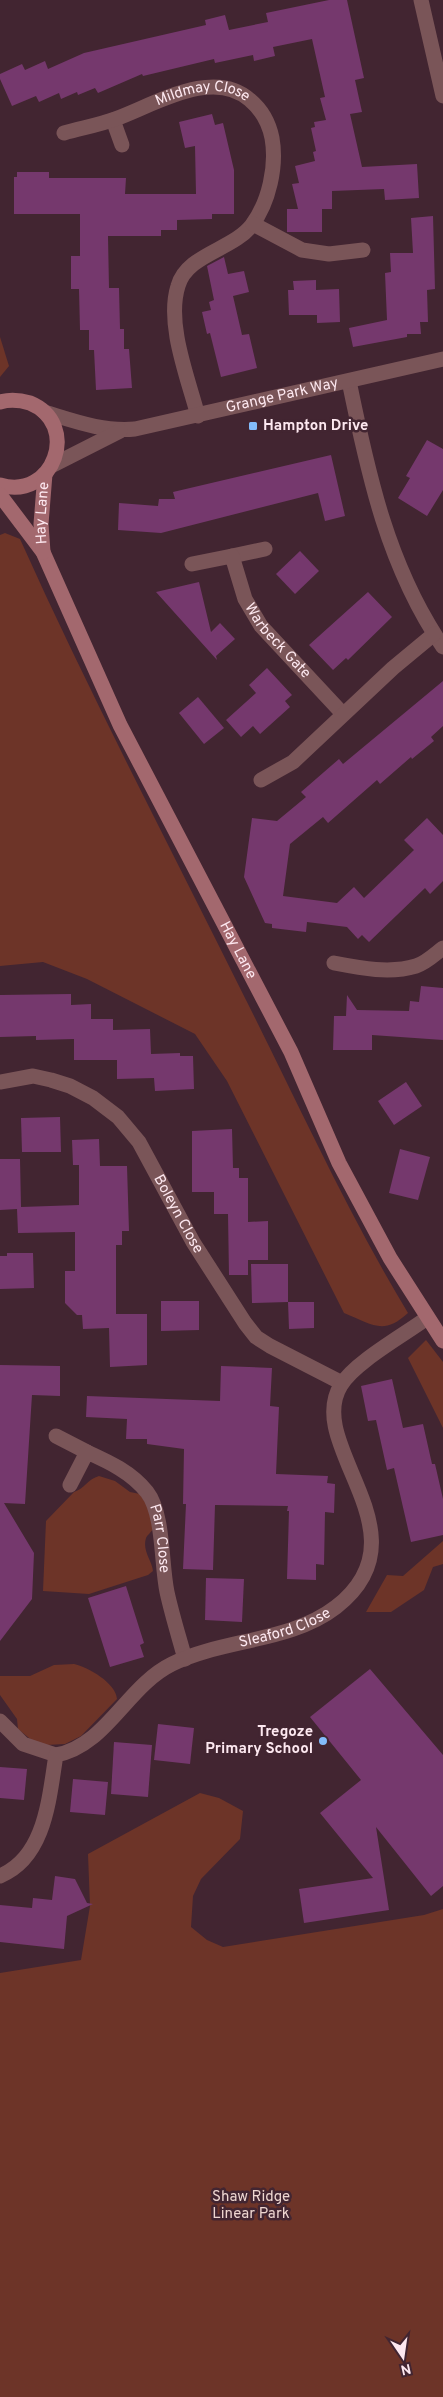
<svg xmlns="http://www.w3.org/2000/svg" width="443" height="2397" font-family="Overpass,sans-serif">
<style>
.green{fill:#6d3428}
.building{fill:#75386d}
.lines{fill:none;stroke-linecap:round;stroke-linejoin:round}
.street{stroke:#7a5558;stroke-width:15}
.secondary{stroke:#a3686e;stroke-width:15}
.poi-dot{fill:#83bcfb;stroke:#422531;stroke-width:2}
.labels{text-anchor:middle;dominant-baseline:central;stroke-width:5;stroke-linejoin:round;paint-order:stroke}
.street-label{font-size:15px;fill:#fde8f0;stroke:#422531}
.poi-label{font-size:15px;font-weight:bold;fill:#fde8f0;stroke:#422531;text-anchor:start}
.park-label{font-size:15px;fill:#eed6d0;stroke:#422531}
</style>
<rect width="100%" height="100%" fill="#422531"/>
<g class="green">
<path d="M0,337L9,366L0,377Z"/>
<path d="M5,533L20,539C90,695 170,847 246,1000C299,1105 347,1212 408,1313C383,1336 372,1324 344,1313L227,1081L195,1034L87,979L43,962L0,966V535Z"/>
<path d="M426,1340L443,1362V1428L408,1358Z"/>
<path d="M99,1476L115,1481L130,1492L140,1494L148,1507L153,1528C152,1532 148,1534 146,1538C142,1551 152,1560 153,1571L148,1575L89,1594L43,1591L46,1521L74,1492C84,1489 88,1479 99,1476Z"/>
<path d="M443,1541V1564L433,1567L424,1590L391,1612H366L387,1575L403,1576Z"/>
<path d="M74,1664C88,1667 116,1683 117,1699L81,1736L65,1744L46,1745L34,1742L18,1729L17,1719L0,1695V1676H30L54,1665Z"/>
<path d="M200,1793L219,1798L243,1811L240,1839L201,1879L193,1896L191,1927L207,1940L223,1947L424,1915L443,1909V2397H0V1973L81,1960L90,1906L88,1854Z"/>
</g>
<g class="building">
<path d="M329,0H347L364,78L355,80L362,112L350,114L362,167L417,164L419,198L385,200L384,189L332,191V209H322V232H287V209H298L292,184L299,183L295,166L315,161L313,152L316,151L311,128L315,127L314,122L326,120L320,98L325,97L312,39L273,47L275,56L254,61L253,55L215,63L214,59L143,76L142,74L98,93L95,88L78,95L77,92L61,99L59,93L39,102L36,96L12,106L0,79V74L22,64L25,70L45,61L48,69L84,53L206,25L205,20L225,15L229,30L268,22L266,13Z"/>
<path d="M212,114L215,125L223,123L234,170V214H212V219L177,220V230H161V236H108L109,288H119L120,329H124V349H129L132,388L96,390L94,350H89V330H80L79,289H71V256H80V214H14V177H17V172H49V178H126L125,194H196L195,146L185,148L179,122Z"/>
<path d="M433,216L435,289L427,290L428,322H420L421,334H407V337L353,347L349,328L387,320L385,273L391,272L390,253H413L411,218Z"/>
<path d="M224,257L228,274L244,271L249,292L233,296L242,335L249,334L257,368L221,377L210,333L207,334L202,312L211,310L209,302L214,300L207,266Z"/>
<path d="M316,280V290L339,289L340,322L317,323V315H289L288,290H294L293,281Z"/>
<path d="M427,440L443,449V490L427,516L398,498L410,478L406,476Z"/>
<path d="M331,455L345,516L325,521L318,493L161,533L118,530L119,503L158,506L159,499H175L173,492Z"/>
<path d="M300,551L319,571L295,594L276,574Z"/>
<path d="M199,582L211,632L220,623L235,639L216,656L217,660L156,592Z"/>
<path d="M368,592L392,617L348,660L346,658L333,670L309,645Z"/>
<path d="M267,668L292,695L285,701L290,707L260,734L253,726L241,737L226,720L256,693L249,685Z"/>
<path d="M443,681V726L431,737L434,741L412,759L411,757L380,784L377,780L328,823L323,817L290,844L283,896L337,903L354,887L364,898L414,850L404,840L427,818L443,835V881L430,894L425,888L369,942L362,935L358,939L347,927L307,922L306,932L272,928V924L265,923L244,877L252,818L277,821L306,797L301,792L339,759L343,764Z"/>
<path d="M198,697L224,728L204,744L179,713Z"/>
<path d="M421,986L443,988V1040L372,1035V1050H333L334,1016H346L347,995L357,1010L409,1011L410,1001L419,1002Z"/>
<path d="M71,994V1005L91,1004V1019H113V1030L150,1029L151,1054L180,1053V1056H193L194,1089L155,1091L154,1078L117,1079V1060H74V1039L36,1040V1036L0,1037V995Z"/>
<path d="M406,1082L422,1106L394,1125L378,1101Z"/>
<path d="M60,1117L61,1152H22L21,1118Z"/>
<path d="M232,1129L233,1168H239V1178H248V1222L268,1221V1260H248V1275H229L228,1214H214V1192H192V1131Z"/>
<path d="M99,1139L100,1166H127L129,1231H122V1245H116V1314H147V1365L110,1367L109,1328L83,1329L82,1315H77L65,1303V1271H75V1232L18,1233L17,1209L0,1210V1159H20L21,1207L79,1205V1165H73L72,1140Z"/>
<path d="M400,1149L430,1157L418,1200L389,1193Z"/>
<path d="M7,1253H33L34,1288L0,1289V1256H7Z"/>
<path d="M251,1264H288V1302L252,1303Z"/>
<path d="M161,1301H199V1330L161,1331Z"/>
<path d="M288,1302H314V1328L289,1329Z"/>
<path d="M0,1365L60,1366V1396L32,1395L25,1504L4,1503L34,1553L32,1599L0,1641Z"/>
<path d="M221,1366L272,1368L270,1406L279,1407L276,1474L328,1476L327,1483L335,1484L334,1513L325,1512L324,1565L316,1564V1580L287,1579L289,1511H287L288,1506L215,1505L213,1570L183,1569L186,1504H183L184,1449L147,1444V1439H126L127,1419L86,1417L87,1396L220,1401Z"/>
<path d="M392,1379L403,1428L423,1424L432,1464H435L443,1499V1535L411,1542L394,1468L387,1470L376,1420L368,1421L361,1386Z"/>
<path d="M206,1578L244,1579L242,1622L205,1620Z"/>
<path d="M126,1586L144,1643L140,1645L144,1657L110,1667L88,1598Z"/>
<path d="M370,1669L443,1755V1886L431,1896L376,1827L389,1910L304,1923L299,1889L373,1878L320,1813L361,1780L310,1717Z"/>
<path d="M158,1724L194,1728L190,1764L154,1760Z"/>
<path d="M114,1742L152,1745L148,1797L111,1794Z"/>
<path d="M0,1767L27,1769L24,1800L0,1798Z"/>
<path d="M73,1779L108,1782L105,1815L70,1812Z"/>
<path d="M55,1876L75,1879L87,1903L93,1904L67,1916L64,1949L0,1942V1905L32,1908L33,1898L52,1900Z"/>
</g>
<g class="lines">
<g class="street">
<path d="M421,0L443,96"/>
<path d="M113,120L122,145"/>
<path id="s1" d="M64,133C81,128 99,125 115,119C154,105 213,67 250,100C262,110 269,123 272,138C277,166 269,202 252,225C233,250 187,254 178,286C166,324 188,378 198,416"/>
<path d="M253,224L302,250L329,254L363,250"/>
<path d="M349,381C368,474 388,567 443,647"/>
<path id="s2" d="M44,412C74,421 103,432 135,429L443,359"/>
<path d="M51,466L120,431"/>
<path d="M232,556L265,549"/>
<path id="s3" d="M192,564L232,556L245,599L261,626L343,714"/>
<path d="M261,780L293,762L393,668L434,634"/>
<path d="M334,963C360,968 390,974 416,966C426,963 435,954 443,948"/>
<path id="s4" d="M0,1082L33,1076L51,1080L70,1086L93,1098L118,1117L139,1142L193,1242L245,1323L256,1337L270,1346L342,1383"/>
<path d="M56,1436L87,1452"/>
<path id="s5" d="M70,1485L87,1452C109,1462 131,1472 147,1492C164,1514 161,1564 167,1592C172,1615 179,1637 185,1659"/>
<path d="M0,1721L23,1744L56,1755"/>
<path id="s6" d="M0,1876C46,1857 49,1797 56,1755C106,1746 127,1686 172,1664C222,1639 291,1642 336,1607C430,1534 303,1446 341,1385C355,1362 404,1335 427,1318"/>
</g>
<g class="secondary">
<path d="M0,402C10,399 20,400 30,403C81,424 54,501 0,485"/>
<path id="s7" d="M0,495L43,552L120,725L291,1052L339,1163L390,1258L443,1341"/>
<path id="s8" d="M43,552L41,524L45,474"/>
</g>
</g>
<g class="poi-dot">
<rect x="248" y="421" width="10" height="10" rx="2.5"/>
<circle cx="323" cy="1741" r="5"/>
</g>
<g class="labels">
<g class="street-label">
<text stroke="none"><textPath href="#s1" startOffset="146">Mildmay Close</textPath></text>
<text stroke="none"><textPath href="#s2" startOffset="244">Grange Park Way</textPath></text>
<text stroke="none"><textPath href="#s8" startOffset="39">Hay Lane</textPath></text>
<text stroke="none"><textPath href="#s3" startOffset="139">Warbeck Gate</textPath></text>
<text stroke="none"><textPath href="#s7" startOffset="515">Hay Lane</textPath></text>
<text stroke="none"><textPath href="#s4" startOffset="244">Boleyn Close</textPath></text>
<text stroke="none"><textPath href="#s5" startOffset="159">Parr Close</textPath></text>
<text stroke="none"><textPath href="#s6" startOffset="408">Sleaford Close</textPath></text>
</g>
<g class="poi-label">
<text x="263" y="426">Hampton Drive</text>
<text x="313" y="1732" text-anchor="end">Tregoze<tspan x="313" dy="17">Primary School</tspan></text>
</g>
<g class="park-label">
<text x="251" y="2197">Shaw Ridge<tspan x="251" dy="17">Linear Park</tspan></text>
</g>
</g>
<g transform="translate(403 2357) rotate(167)" stroke="#422531" stroke-width="4" paint-order="stroke">
<path d="M0-4L9 19L0 12L-9 19Z" fill="#fde8f0"/>
<text y="-8" font-size="14" font-weight="bold" text-anchor="middle" fill="#fde8f0">N</text>
</g>
</svg>
